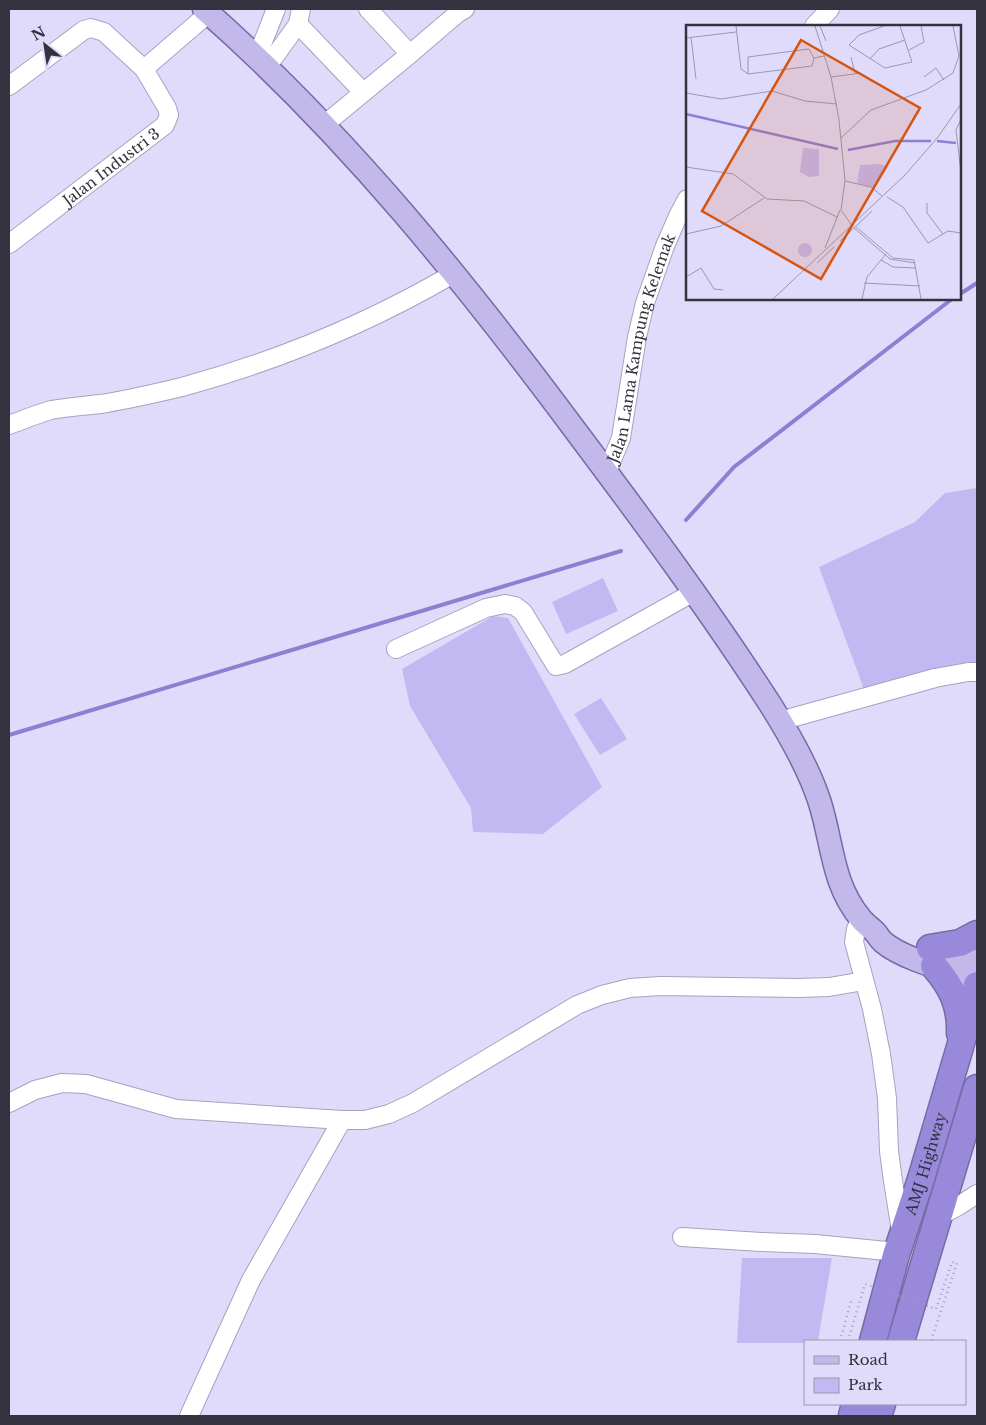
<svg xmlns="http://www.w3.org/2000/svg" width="986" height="1425" font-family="'Libre Baskerville',serif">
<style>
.green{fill:#c3b9f2}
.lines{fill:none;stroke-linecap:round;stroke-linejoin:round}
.stream{stroke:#907ed3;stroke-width:4}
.minor-casing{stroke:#a6a2c0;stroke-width:20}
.major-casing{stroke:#766ba4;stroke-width:25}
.highway-casing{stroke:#766ba4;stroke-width:29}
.path{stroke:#a19db6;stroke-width:2.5;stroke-dasharray:1 4;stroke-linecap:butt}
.minor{stroke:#fff;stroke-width:18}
.major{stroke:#c2b8e9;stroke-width:22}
.highway{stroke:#9989db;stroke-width:26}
.path-bridge{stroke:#a19db6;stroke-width:2.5;stroke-dasharray:1 4;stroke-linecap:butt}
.labels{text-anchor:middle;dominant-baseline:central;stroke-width:4;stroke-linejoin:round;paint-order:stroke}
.street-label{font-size:15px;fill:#34323e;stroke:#e0dbfb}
.inset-river{fill:none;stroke:#907ed3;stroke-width:2.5}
.inset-road{fill:none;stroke:#9b97af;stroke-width:1}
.view{fill:#d65511;fill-opacity:0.15;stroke:#d65511;stroke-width:2.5}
.inset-edge{fill:none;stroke:#34323e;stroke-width:2.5}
</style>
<rect width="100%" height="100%" fill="#e0dbfb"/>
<g class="green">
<path d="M977,488V667L865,692L819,567L915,522L945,493Z"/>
<path d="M603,578L618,611L566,634L552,602Z"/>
<path d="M493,616L508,618L602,787L543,834L473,832L471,808L410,706L402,669Z"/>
<path d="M601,698L627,739L600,755L574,714Z"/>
<path d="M742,1258H832L818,1341H805V1343H737Z"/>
</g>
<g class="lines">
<g class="stream">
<path d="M960,294L977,283"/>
<path d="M686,520L734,467L952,299"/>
<path d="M9,735L621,551"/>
</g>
<defs>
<g id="minor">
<path d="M368,9L410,54"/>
<path d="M298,24L363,92"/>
<path d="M814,26L830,9"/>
<path d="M257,57L276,9"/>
<path d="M267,67L298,24L301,9"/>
<path d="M9,86L84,30L91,28L104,32L144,69"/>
<path d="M324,125L410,54L458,13L465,9"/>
<path id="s1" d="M9,244L165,125L169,115L167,108L144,69L209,13"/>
<path d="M9,425C23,420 37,414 51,410C68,407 84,406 100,404C127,400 156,393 182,387C277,361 369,323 453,274"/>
<path id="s2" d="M607,472L621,438L637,337L645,303L665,246L678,216L687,199"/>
<path d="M396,649L486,608L505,604L515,606L523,612L556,666L565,664L694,592"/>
<path d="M780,721L935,678L968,672H977"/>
<path d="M861,919L856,929L854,942L872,1009L881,1054L887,1098L889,1151L893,1181L901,1231"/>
<path d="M9,1103L35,1090L62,1083L86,1084L176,1109L342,1120H365L389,1114L413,1103L577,1005L602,995L630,988L661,986L799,988L829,987L864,981"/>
<path d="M938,1217L960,1205L977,1194"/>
<path d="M682,1237L761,1242L815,1244L897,1252"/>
<path d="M189,1416L251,1280L342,1120"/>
</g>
<g id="major">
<path d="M204,9C346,134 465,282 578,434C644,522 710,611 770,704C789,734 808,767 819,800C833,842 831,883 861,919C865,924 871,928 875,932C880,938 878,937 883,942C904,960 951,971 977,980"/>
<path d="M931,948L977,962"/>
</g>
<g id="highway">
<path d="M930,948L960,943L977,934"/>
<path d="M934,966C952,987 961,1005 960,1033"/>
<path id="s3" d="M873,1341L896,1255L921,1179L960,1047L977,985"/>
<path d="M901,1341L977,1088"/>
<path d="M852,1416L855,1404"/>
<path d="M878,1416L882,1404"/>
</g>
</defs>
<use href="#minor" class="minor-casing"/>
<use href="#major" class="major-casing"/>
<use href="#highway" class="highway-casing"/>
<path class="path" d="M840,1341L852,1298"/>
<use href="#minor" class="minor"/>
<use href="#major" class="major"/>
<use href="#highway" class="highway"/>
<path class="path-bridge" d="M848,1341L865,1284L936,1309L952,1262L957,1263L931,1341"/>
</g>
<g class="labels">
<g class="street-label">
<text stroke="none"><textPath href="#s1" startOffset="128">Jalan Industri 3</textPath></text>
<text stroke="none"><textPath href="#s2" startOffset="129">Jalan Lama Kampung Kelemak</textPath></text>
<text stroke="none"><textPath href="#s3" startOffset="185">AMJ Highway</textPath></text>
</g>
</g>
<g transform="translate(686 25)">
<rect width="275" height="275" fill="#e0dbfb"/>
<path d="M117,123L133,124V151L123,152L114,147ZM194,139L202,142L188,163L171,158L174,140ZM112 225a7 7 0 1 1 14 0a7 7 0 1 1-14 0Z" fill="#c3b9f2"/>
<path class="inset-river" d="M0,89L152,124M251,116L270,118M162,125L209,116H245"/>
<path class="inset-road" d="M50,1L55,44L62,49M129,1L145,52L153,95L159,155L155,185L167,202M134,1L140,16M198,1L173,10L163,20L199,43L226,37L214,1M5,12L10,54M0,13L50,7M223,25L238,17L235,1M165,32L169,48M184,34L193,24L219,15M62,49V32L123,24L128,33M62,49L126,41L128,33L138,31M145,52L175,48M238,52L250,43L258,55M0,68L35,74L86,66L119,76L151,79M275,94L270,105L275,147M155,113L185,85L240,65L267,48L273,31L267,1M0,142L47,149L81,174L118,176L151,192M159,156L185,162L196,171M201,172L217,182L242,218L262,206L275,208M241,178V188L257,209M170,202L207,233L228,235L235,274M168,203L204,234L229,238M0,209L35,201L78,173M154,216L186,186M139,223L154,185M195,235L207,242L230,243M131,238L148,222M0,252L15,243L28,264L37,265M178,258L234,261M87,274L219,150L252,112L275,79M176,274L181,252L200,229"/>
<path class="view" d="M115,15L234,83L135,254L16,186Z"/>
<rect width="275" height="275" class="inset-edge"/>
</g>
<rect width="986" height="1425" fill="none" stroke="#34323e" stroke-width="20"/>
<rect x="804" y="1340" width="162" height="65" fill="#e0dbfb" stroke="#9b97af"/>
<rect x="814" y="1356" width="25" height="8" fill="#c2b8e9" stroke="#9b97af"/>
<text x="848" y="1365" font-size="15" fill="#34323e">Road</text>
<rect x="814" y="1378" width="25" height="15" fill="#c3b9f2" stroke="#9b97af"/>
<text x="848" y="1390" font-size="15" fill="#34323e">Park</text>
<g transform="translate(45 45) rotate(330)" stroke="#e0dbfb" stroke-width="4" paint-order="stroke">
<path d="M0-4L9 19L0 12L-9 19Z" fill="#34323e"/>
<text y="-8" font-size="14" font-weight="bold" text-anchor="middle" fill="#34323e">N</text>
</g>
</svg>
